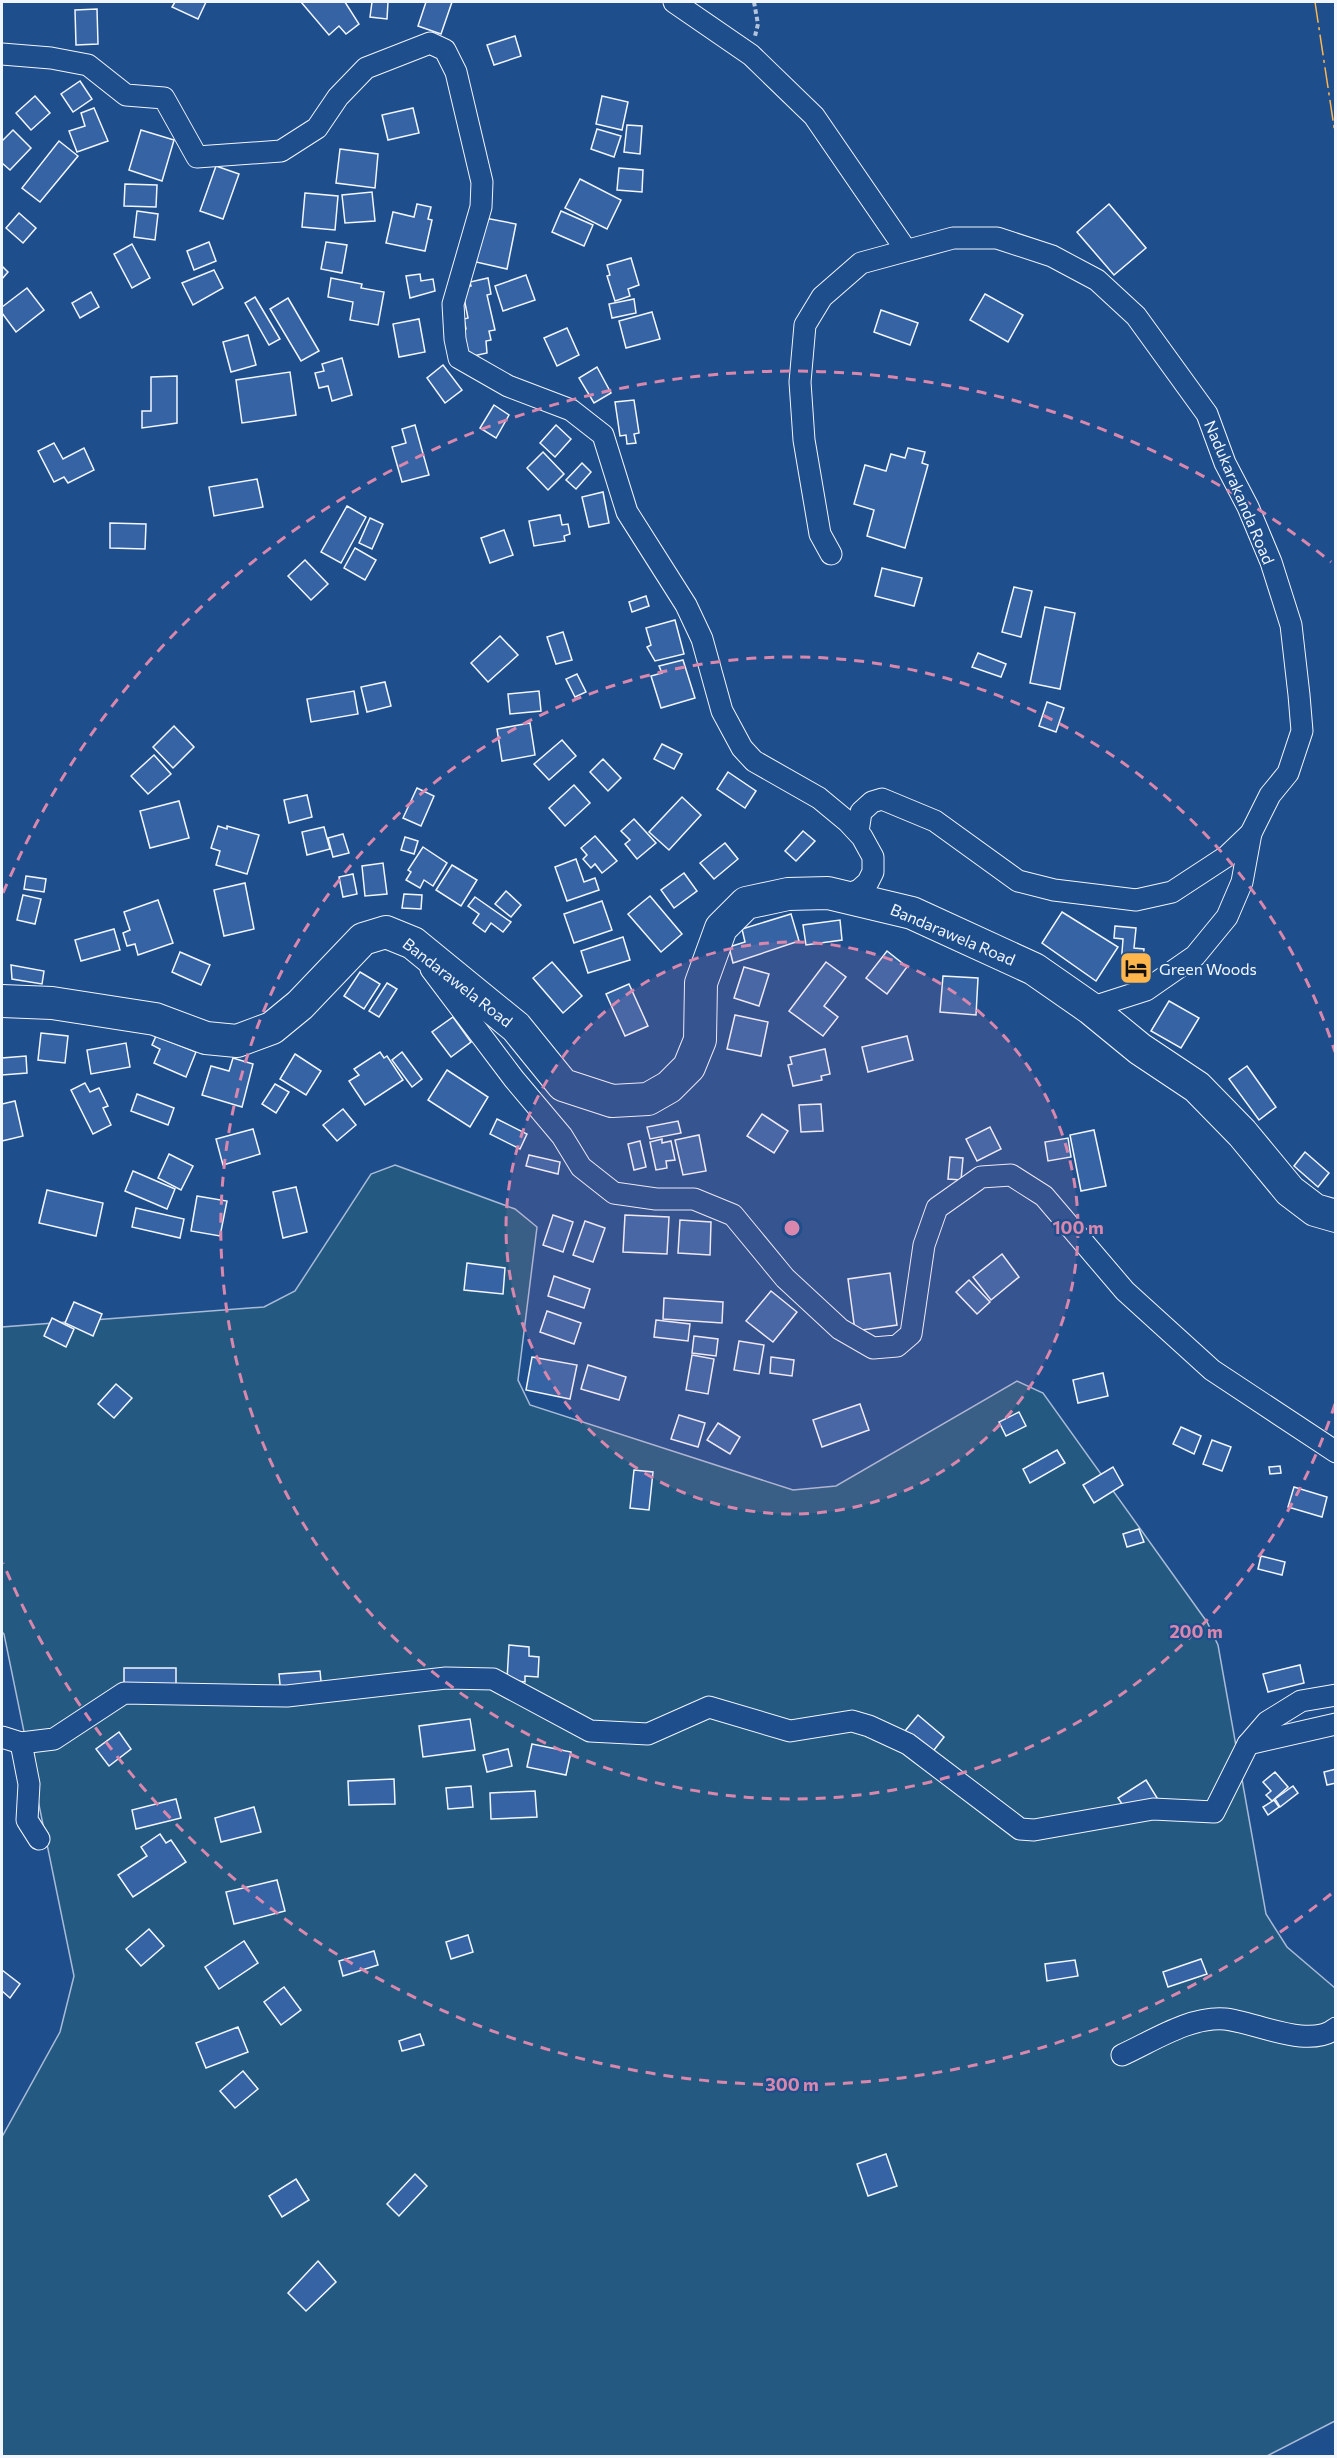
<svg xmlns="http://www.w3.org/2000/svg" width="1337" height="2458" font-family="Commissioner,sans-serif">
<style>
.green{fill:#245a82;stroke:#a8bbd7;stroke-width:1.5}
.building{fill:#3563a3;stroke:#f2f6ff;stroke-width:1.5}
.lines{fill:none;stroke-linecap:round;stroke-linejoin:round}
.minor-casing{stroke:#f2f6ff;stroke-width:23}
.highway-casing{stroke:#f2f6ff;stroke-width:34}
.path{stroke:#b3c4dc;stroke-width:4;stroke-dasharray:4.5 3;stroke-linecap:butt}
.minor{stroke:#1f4e8c;stroke-width:21}
.highway{stroke:#1f4e8c;stroke-width:32}
.power{stroke:#ffb74d;stroke-width:1.5;stroke-dasharray:21 4.5 3 4.5;stroke-linecap:butt}
.ring{fill:none;stroke:#da87ad;stroke-width:3;stroke-dasharray:10 8}
.labels{text-anchor:middle;dominant-baseline:central;stroke-width:4.5;stroke-linejoin:round;paint-order:stroke}
.street-label{font-size:16px;fill:#f2f6ff;stroke:#1f4e8c}
.poi-label{font-size:16px;fill:#f2f6ff;stroke:#1f4e8c;text-anchor:start}
.centre{fill:#da87ad;stroke:#1f4e8c;stroke-width:3}
.ring-label{font-size:18px;text-anchor:middle;font-weight:bold;fill:#da87ad;stroke:#1f4e8c;stroke-width:4.5;stroke-linejoin:round;paint-order:stroke}
</style>
<rect width="100%" height="100%" fill="#1f4e8c"/>
<path class="green" d="M395,1165L515,1209L537,1227L518,1380L530,1405L793,1490L836,1486L1017,1381L1043,1393L1207,1622L1218,1645L1266,1914L1287,1947L1335,1988V2421L1267,2456H2V2137L60,2032L74,1976L4,1634L2,1632V1327L264,1307L295,1291L371,1174Z"/>
<g class="building">
<path d="M175,2H206L198,19L172,7Z"/>
<path d="M301,2H345L359,24L346,34L339,26L329,35Z"/>
<path d="M372,2H388L387,19L370,17Z"/>
<path d="M426,2H452L441,34L418,26Z"/>
<path d="M97,9L98,44L76,45L75,10Z"/>
<path d="M515,36L521,56L494,65L487,45Z"/>
<path d="M80,81L92,99L73,112L61,94Z"/>
<path d="M35,96L50,113L31,130L16,113Z"/>
<path d="M602,96L628,102L622,130L596,124Z"/>
<path d="M94,108L108,141L77,152L69,131L85,126L81,113Z"/>
<path d="M413,108L419,133L388,140L382,115Z"/>
<path d="M627,125L642,126L640,154L624,152Z"/>
<path d="M597,129L621,136L614,157L591,149Z"/>
<path d="M13,130L31,148L10,170L2,163V141Z"/>
<path d="M141,130L174,140L162,181L129,170Z"/>
<path d="M59,141L78,156L40,202L22,188Z"/>
<path d="M340,149L378,154L375,188L336,183Z"/>
<path d="M216,166L239,174L223,219L200,211Z"/>
<path d="M619,168L643,170L642,192L617,190Z"/>
<path d="M580,179L621,200L607,229L565,208Z"/>
<path d="M125,184L157,185L156,207L124,206Z"/>
<path d="M372,192L375,221L345,223L342,195Z"/>
<path d="M305,193L338,196L335,230L302,227Z"/>
<path d="M417,204L431,207L428,219L432,220L425,251L386,243L393,212L414,217Z"/>
<path d="M1109,204L1146,248L1114,275L1077,232Z"/>
<path d="M137,211L158,214L155,240L134,237Z"/>
<path d="M561,211L593,225L584,246L552,232Z"/>
<path d="M19,213L36,228L23,243L6,228Z"/>
<path d="M485,218L516,224L507,269L476,262Z"/>
<path d="M209,242L216,261L194,270L187,251Z"/>
<path d="M326,242L347,245L342,273L321,269Z"/>
<path d="M132,244L150,278L132,288L114,254Z"/>
<path d="M631,258L639,285L628,289L630,296L615,301L607,276L610,275L607,265Z"/>
<path d="M2,266L8,272L2,279Z"/>
<path d="M214,270L223,288L193,305L182,283Z"/>
<path d="M420,274L421,281L433,279L435,291L410,298L406,276Z"/>
<path d="M526,275L535,300L503,311L495,286Z"/>
<path d="M331,278L362,284L361,288L384,292L378,325L350,320L353,302L328,297Z"/>
<path d="M488,278L491,294L487,295L495,330L489,331L491,340L486,341L487,353L464,358L458,331L466,329L464,319L468,318L462,288L471,286L470,282Z"/>
<path d="M27,288L44,310L16,332L2,313V307Z"/>
<path d="M91,292L99,307L80,318L72,303Z"/>
<path d="M985,294L1023,315L1008,342L970,320Z"/>
<path d="M255,297L280,339L269,345L245,303Z"/>
<path d="M288,298L319,351L301,361L270,309Z"/>
<path d="M634,299L636,313L612,318L609,304Z"/>
<path d="M881,310L918,323L910,345L874,332Z"/>
<path d="M652,312L660,339L626,348L619,321Z"/>
<path d="M419,319L425,352L399,357L393,324Z"/>
<path d="M567,328L579,355L557,366L544,338Z"/>
<path d="M248,335L256,365L231,372L223,342Z"/>
<path d="M342,358L352,395L332,401L328,386L319,388L315,373L324,371L322,364Z"/>
<path d="M443,365L462,390L445,403L427,378Z"/>
<path d="M597,367L611,393L594,403L579,378Z"/>
<path d="M290,372L296,415L242,423L236,380Z"/>
<path d="M177,376V423L142,428V411H151V377Z"/>
<path d="M634,400L639,433L634,434L636,443L627,444L626,435L620,436L615,402Z"/>
<path d="M494,405L509,415L496,438L480,428Z"/>
<path d="M415,425L429,475L402,482L392,447L406,443L402,429Z"/>
<path d="M556,425L571,439L555,457L540,443Z"/>
<path d="M54,443L63,459L84,448L94,470L68,483L64,477L54,482L38,451Z"/>
<path d="M908,448L925,452L922,463L928,465L905,548L867,536L874,510L854,504L865,465L886,471L891,454L905,458Z"/>
<path d="M543,452L564,474L548,490L527,468Z"/>
<path d="M582,463L591,472L576,489L566,480Z"/>
<path d="M257,479L263,507L214,516L209,487Z"/>
<path d="M603,492L609,523L589,527L582,497Z"/>
<path d="M347,506L366,517L341,563L321,552Z"/>
<path d="M560,515L562,525L568,524L570,534L564,536L565,541L534,546L529,521Z"/>
<path d="M370,518L383,524L372,549L359,543Z"/>
<path d="M110,523L146,524L145,549L110,548Z"/>
<path d="M504,530L513,555L490,563L481,538Z"/>
<path d="M355,548L376,560L365,580L344,568Z"/>
<path d="M305,560L328,584L311,600L288,576Z"/>
<path d="M882,568L922,578L914,606L875,596Z"/>
<path d="M1014,587L1032,591L1021,637L1002,632Z"/>
<path d="M646,596L649,606L632,612L629,602Z"/>
<path d="M1045,607L1075,613L1060,689L1030,683Z"/>
<path d="M675,620L684,654L655,661L647,647L651,645L646,628Z"/>
<path d="M563,632L572,660L556,664L547,637Z"/>
<path d="M500,636L518,655L488,682L471,663Z"/>
<path d="M978,653L1006,664L1001,677L972,667Z"/>
<path d="M683,660L695,698L661,708L651,676L662,673L659,666Z"/>
<path d="M577,674L586,692L575,697L566,679Z"/>
<path d="M385,682L391,706L367,712L361,687Z"/>
<path d="M354,691L358,714L311,722L307,699Z"/>
<path d="M539,691L541,711L510,714L508,694Z"/>
<path d="M1047,702L1064,708L1056,732L1039,726Z"/>
<path d="M530,723L535,755L502,761L497,729Z"/>
<path d="M174,726L194,747L173,768L153,747Z"/>
<path d="M562,740L576,756L549,780L534,764Z"/>
<path d="M662,744L682,754L674,769L654,759Z"/>
<path d="M154,755L171,774L148,794L131,776Z"/>
<path d="M603,759L621,778L608,791L590,772Z"/>
<path d="M728,772L756,791L745,808L717,789Z"/>
<path d="M574,785L590,803L565,826L549,808Z"/>
<path d="M417,788L434,796L421,826L403,818Z"/>
<path d="M307,795L312,817L289,823L284,800Z"/>
<path d="M682,797L701,815L669,850L649,832Z"/>
<path d="M179,801L189,838L150,848L140,811Z"/>
<path d="M634,819L656,843L637,859L625,844L630,840L621,831Z"/>
<path d="M218,826L227,829V826L259,835L247,874L216,865L220,851L211,848Z"/>
<path d="M324,827L330,849L307,855L302,832Z"/>
<path d="M803,831L815,841L796,861L785,851Z"/>
<path d="M343,834L349,853L333,857L328,838Z"/>
<path d="M595,836L617,861L602,873L595,864L591,868L583,859L587,855L581,848Z"/>
<path d="M405,837L418,841L414,854L401,850Z"/>
<path d="M725,843L738,859L714,879L700,863Z"/>
<path d="M423,847L447,863L433,886L424,880L420,888L406,880L411,872L408,870Z"/>
<path d="M576,859L584,882L595,878L599,890L567,901L555,867Z"/>
<path d="M383,863L387,894L365,896L362,866Z"/>
<path d="M452,865L477,880L461,906L436,890Z"/>
<path d="M684,873L697,891L674,908L661,890Z"/>
<path d="M353,874L357,894L343,897L339,877Z"/>
<path d="M26,876L46,879L44,892L24,889Z"/>
<path d="M245,883L254,929L224,936L214,890Z"/>
<path d="M506,891L521,905L511,917L495,904Z"/>
<path d="M404,894L422,895L421,909L402,908Z"/>
<path d="M23,895L41,899L35,924L17,920Z"/>
<path d="M650,896L682,934L661,952L628,914Z"/>
<path d="M475,897L511,922L503,932L491,923L485,932L473,923L479,914L468,906Z"/>
<path d="M158,900L173,943L138,955L135,944L127,946L123,933L130,930L124,912Z"/>
<path d="M602,901L612,930L574,943L564,914Z"/>
<path d="M1062,912L1118,947L1096,981L1042,943Z"/>
<path d="M791,914L799,941L733,963L729,947L745,942L742,929Z"/>
<path d="M840,920L842,940L806,945L803,925Z"/>
<path d="M1115,926L1136,928L1134,948L1144,949L1142,968L1121,966L1123,939L1114,938Z"/>
<path d="M114,929L120,950L81,961L75,940Z"/>
<path d="M623,937L630,960L588,973L581,951Z"/>
<path d="M887,951L907,967L887,994L866,978Z"/>
<path d="M180,952L210,965L201,985L172,972Z"/>
<path d="M552,962L582,996L563,1013L533,978Z"/>
<path d="M826,962L846,977L824,1006L838,1017L823,1036L789,1011Z"/>
<path d="M11,965L44,971L42,984L12,979Z"/>
<path d="M744,967L769,974L759,1006L734,998Z"/>
<path d="M360,972L380,984L364,1009L344,996Z"/>
<path d="M943,976L978,978L976,1015L940,1012Z"/>
<path d="M387,983L397,989L379,1017L369,1011Z"/>
<path d="M629,984L648,1026L625,1036L606,994Z"/>
<path d="M1169,1001L1199,1018L1181,1048L1151,1031Z"/>
<path d="M735,1015L768,1022L761,1056L727,1049Z"/>
<path d="M453,1017L471,1042L451,1057L432,1032Z"/>
<path d="M41,1033L68,1036L65,1063L38,1060Z"/>
<path d="M156,1036L196,1052L186,1077L154,1063L160,1049L152,1045Z"/>
<path d="M907,1036L913,1060L868,1072L862,1047Z"/>
<path d="M126,1043L130,1067L91,1074L87,1050Z"/>
<path d="M825,1049L830,1074L821,1076L822,1080L793,1086L788,1065L792,1064L790,1057Z"/>
<path d="M380,1052L384,1058L387,1056L403,1080L365,1105L349,1081L359,1075L354,1069Z"/>
<path d="M402,1052L422,1079L412,1087L392,1060Z"/>
<path d="M295,1054L321,1071L306,1095L280,1079Z"/>
<path d="M26,1056L27,1073L2,1075V1058Z"/>
<path d="M233,1058L253,1064L242,1107L202,1095L211,1066L229,1071Z"/>
<path d="M1247,1066L1276,1107L1259,1120L1229,1079Z"/>
<path d="M447,1070L488,1097L470,1127L428,1100Z"/>
<path d="M85,1083L90,1092L99,1088L108,1106L103,1108L111,1125L93,1134L71,1090Z"/>
<path d="M275,1084L289,1092L276,1113L262,1104Z"/>
<path d="M137,1094L174,1108L168,1125L131,1111Z"/>
<path d="M15,1101L23,1136L2,1141V1104Z"/>
<path d="M821,1104L823,1131L801,1132L799,1105Z"/>
<path d="M343,1109L356,1125L337,1141L323,1125Z"/>
<path d="M762,1114L788,1131L774,1153L747,1136Z"/>
<path d="M497,1119L527,1134L520,1149L490,1134Z"/>
<path d="M678,1121L681,1133L650,1139L647,1127Z"/>
<path d="M990,1127L1001,1149L977,1161L966,1139Z"/>
<path d="M253,1129L260,1154L223,1165L216,1139Z"/>
<path d="M1094,1130L1106,1186L1081,1191L1070,1135Z"/>
<path d="M699,1135L706,1171L683,1175L675,1140Z"/>
<path d="M1068,1138L1071,1157L1048,1161L1045,1142Z"/>
<path d="M662,1139V1143L671,1141L675,1160L666,1161L667,1168L656,1170L650,1142Z"/>
<path d="M640,1141L646,1167L634,1170L628,1144Z"/>
<path d="M1305,1152L1329,1173L1318,1187L1294,1166Z"/>
<path d="M169,1154L193,1166L181,1190L158,1178Z"/>
<path d="M529,1155L560,1162L558,1174L526,1166Z"/>
<path d="M950,1157L963,1158L961,1180L948,1179Z"/>
<path d="M133,1171L175,1189L167,1209L125,1191Z"/>
<path d="M296,1187L307,1232L283,1238L273,1192Z"/>
<path d="M47,1190L103,1203L96,1236L39,1223Z"/>
<path d="M197,1196L227,1201L220,1236L191,1231Z"/>
<path d="M136,1208L184,1219L180,1238L132,1227Z"/>
<path d="M553,1215L573,1222L563,1252L543,1245Z"/>
<path d="M625,1215L669,1217L667,1254L623,1252Z"/>
<path d="M680,1220L711,1222L710,1255L678,1253Z"/>
<path d="M585,1221L605,1228L593,1262L573,1255Z"/>
<path d="M1002,1254L1019,1277L991,1300L973,1277Z"/>
<path d="M467,1263L505,1268L503,1294L464,1290Z"/>
<path d="M890,1273L897,1325L855,1331L848,1279Z"/>
<path d="M554,1276L590,1289L584,1308L548,1296Z"/>
<path d="M969,1280L990,1302L977,1314L956,1292Z"/>
<path d="M771,1291L797,1312L773,1342L746,1321Z"/>
<path d="M664,1298L723,1302L722,1323L663,1319Z"/>
<path d="M74,1302L102,1314L93,1336L65,1323Z"/>
<path d="M547,1311L581,1323L574,1344L540,1332Z"/>
<path d="M52,1318L74,1329L66,1347L44,1336Z"/>
<path d="M656,1320L690,1324L688,1341L654,1337Z"/>
<path d="M694,1336L718,1339L716,1356L692,1353Z"/>
<path d="M739,1341L764,1345L759,1374L734,1370Z"/>
<path d="M692,1355L714,1359L708,1394L686,1390Z"/>
<path d="M532,1357L577,1365L570,1399L526,1390Z"/>
<path d="M771,1357L794,1360L792,1376L770,1373Z"/>
<path d="M588,1365L626,1377L619,1400L581,1389Z"/>
<path d="M1103,1373L1108,1396L1078,1403L1073,1380Z"/>
<path d="M116,1384L132,1398L114,1418L98,1404Z"/>
<path d="M860,1404L869,1430L822,1447L813,1420Z"/>
<path d="M1019,1412L1026,1426L1006,1436L999,1422Z"/>
<path d="M679,1415L705,1423L698,1447L671,1439Z"/>
<path d="M718,1423L740,1437L730,1454L707,1440Z"/>
<path d="M1181,1427L1201,1436L1194,1454L1173,1444Z"/>
<path d="M1212,1440L1231,1447L1222,1471L1203,1464Z"/>
<path d="M1057,1450L1065,1463L1030,1483L1023,1469Z"/>
<path d="M1280,1466L1281,1473L1270,1474L1269,1467Z"/>
<path d="M1113,1467L1123,1485L1094,1503L1083,1485Z"/>
<path d="M634,1470L653,1472L649,1510L630,1508Z"/>
<path d="M1294,1487L1327,1497L1322,1517L1288,1507Z"/>
<path d="M1139,1529L1144,1542L1127,1547L1123,1534Z"/>
<path d="M1261,1556L1285,1562L1282,1575L1258,1569Z"/>
<path d="M509,1645L529,1647V1656L539,1657L538,1677L525,1676V1682L507,1680Z"/>
<path d="M1300,1665L1304,1683L1268,1692L1263,1674Z"/>
<rect x="124" y="1668" width="52" height="25"/>
<path d="M320,1671L322,1692L281,1695L279,1674Z"/>
<path d="M918,1715L944,1737L931,1754L905,1731Z"/>
<path d="M470,1719L475,1750L423,1757L419,1726Z"/>
<path d="M119,1732L131,1749L109,1766L96,1749Z"/>
<path d="M532,1744L571,1752L566,1775L527,1767Z"/>
<path d="M508,1749L512,1766L487,1772L483,1755Z"/>
<path d="M1336,1769V1783L1327,1785L1324,1772Z"/>
<path d="M1275,1772L1288,1787L1272,1801L1266,1795L1271,1791L1263,1782Z"/>
<path d="M394,1779L395,1804L349,1805L348,1781Z"/>
<path d="M1146,1780L1159,1801L1132,1819L1118,1798Z"/>
<path d="M471,1786L473,1807L448,1809L446,1788Z"/>
<path d="M1293,1786L1298,1793L1280,1807L1275,1799Z"/>
<path d="M535,1791L537,1817L491,1819L490,1793Z"/>
<path d="M176,1799L181,1818L136,1829L132,1810Z"/>
<path d="M1274,1800L1279,1807L1268,1815L1263,1807Z"/>
<path d="M254,1807L261,1832L221,1842L215,1818Z"/>
<path d="M160,1834L166,1843L171,1840L186,1862L133,1897L118,1875L147,1856L141,1847Z"/>
<path d="M277,1880L285,1911L234,1924L226,1892Z"/>
<path d="M149,1929L164,1946L141,1966L126,1949Z"/>
<path d="M468,1935L473,1952L451,1959L446,1942Z"/>
<path d="M244,1941L258,1963L219,1989L205,1967Z"/>
<path d="M374,1951L378,1965L343,1976L339,1961Z"/>
<path d="M1201,1959L1207,1974L1168,1987L1163,1972Z"/>
<path d="M1075,1960L1078,1976L1047,1981L1045,1964Z"/>
<path d="M2,1970L20,1984L10,1998L2,1991Z"/>
<path d="M284,1987L301,2010L281,2025L264,2002Z"/>
<path d="M238,2027L248,2052L206,2068L196,2043Z"/>
<path d="M420,2034L424,2045L402,2051L399,2041Z"/>
<path d="M243,2071L258,2089L235,2108L220,2091Z"/>
<path d="M886,2154L897,2186L868,2196L857,2164Z"/>
<path d="M415,2174L427,2186L399,2216L387,2204Z"/>
<path d="M296,2179L309,2200L282,2217L269,2196Z"/>
<path d="M318,2261L336,2282L306,2311L288,2293Z"/>
</g>
<g class="lines">
<defs>
<g id="minor">
<path d="M674,2L751,55L814,116L906,250"/>
<path d="M2,54L51,58L88,65L126,95L164,98L197,157L281,151L317,128L338,97L366,68L430,43L445,50L456,72L482,182L481,207L453,304L455,339L459,358L508,386L571,410L603,435L627,512L686,605L702,639L722,711L742,748L754,761L819,798L848,822L862,837L873,857V872L868,882L859,890L844,896"/>
<path d="M831,554L820,534L804,440L800,382L805,325L822,297L861,263L953,238H997L1052,256L1097,280L1136,316L1207,414L1225,463L1248,507L1271,562L1291,625L1299,695L1302,731L1288,773L1270,795L1251,833L1227,856L1172,892L1136,900L1054,890L1018,881L935,821L882,799L872,802L861,812L858,832"/>
<path d="M431,969L514,1079L562,1136L581,1167L614,1193L656,1199H694L733,1215L785,1278L840,1329L873,1348L897,1346L911,1334L924,1245L937,1208L981,1177L1011,1175L1044,1196L1125,1291L1212,1370L1336,1452"/>
<path d="M1090,1008L1146,990L1195,956L1227,917L1242,882L1251,833"/>
<path d="M2,1737L21,1743L54,1739L124,1693L287,1696L446,1678L493,1679L590,1731L648,1734L709,1707L790,1731L852,1721L869,1726L908,1744L1020,1829L1034,1830L1153,1809L1214,1812L1248,1744L1267,1722L1301,1701L1336,1695"/>
<path d="M21,1743L29,1784L27,1820L39,1839"/>
<path d="M1248,1744L1336,1724"/>
<path d="M1122,2055C1153,2041 1190,2016 1225,2019C1255,2022 1310,2050 1336,2028"/>
</g>
<path id="highway" d="M2,1001L52,1003L155,1019L206,1038L237,1041L272,1028L300,1005L363,939L386,932L413,943L516,1027L563,1085L612,1101L648,1099L669,1087L689,1067L700,1040L701,983L721,928L746,903L788,894L828,893L912,913L1034,969L1090,1008L1140,1049L1197,1087L1242,1133L1290,1191L1315,1210L1336,1216"/>
</defs>
<use href="#minor" class="minor-casing"/>
<use href="#highway" class="highway-casing"/>
<path class="path" d="M754,2L758,24L755,36"/>
<use href="#minor" class="minor"/>
<use href="#highway" class="highway"/>
<path class="power" d="M1315,2L1336,140"/>
</g>
<circle cx="792" cy="1228" r="286" fill="#da87ad" fill-opacity=".12"/>
<g class="ring">
<circle cx="792" cy="1228" r="286"/>
<path d="M1335 1404A571 571 0 1 1 1335 1052"/>
<path d="M1331 1894A857 857 0 0 1 3 1563M3 893A857 857 0 0 1 1331 562"/>
</g>
<defs>
<symbol id="hotel-square" viewBox="-11 -11 22 22"><rect x="-9" y="-9" width="18" height="18" rx="4" fill="#ffb74d" stroke="#1f4e8c"/><path d="M-6-4.5h1.5V1H6V5H4.5V3h-9V5H-6ZM-4 0a1.8 1.8 0 1 1 3.6 0ZM.5 0V-2.5h3Q6-2.5 6 0Z" fill="#111"/></symbol>
</defs>
<g fill-rule="evenodd">
<use href="#hotel-square" x="1117" y="949" width="38" height="38"/>
</g>
<g class="labels">
<g class="street-label">
<text transform="translate(1240 492) rotate(67)">Nadukarakanda Road</text>
<text transform="translate(953 934) rotate(23)">Bandarawela Road</text>
<text transform="translate(458 982) rotate(38)">Bandarawela Road</text>
</g>
<g class="poi-label">
<text x="1159" y="968">Green Woods</text>
</g>
</g>
<circle cx="792" cy="1228" r="9" class="centre"/>
<g class="ring-label">
<text x="1078" y="1234">100 m</text>
<text x="1196" y="1638">200 m</text>
<text x="792" y="2091">300 m</text>
</g>
<rect width="1337" height="2458" fill="none" stroke="#f2f6ff" stroke-width="6"/>
</svg>
